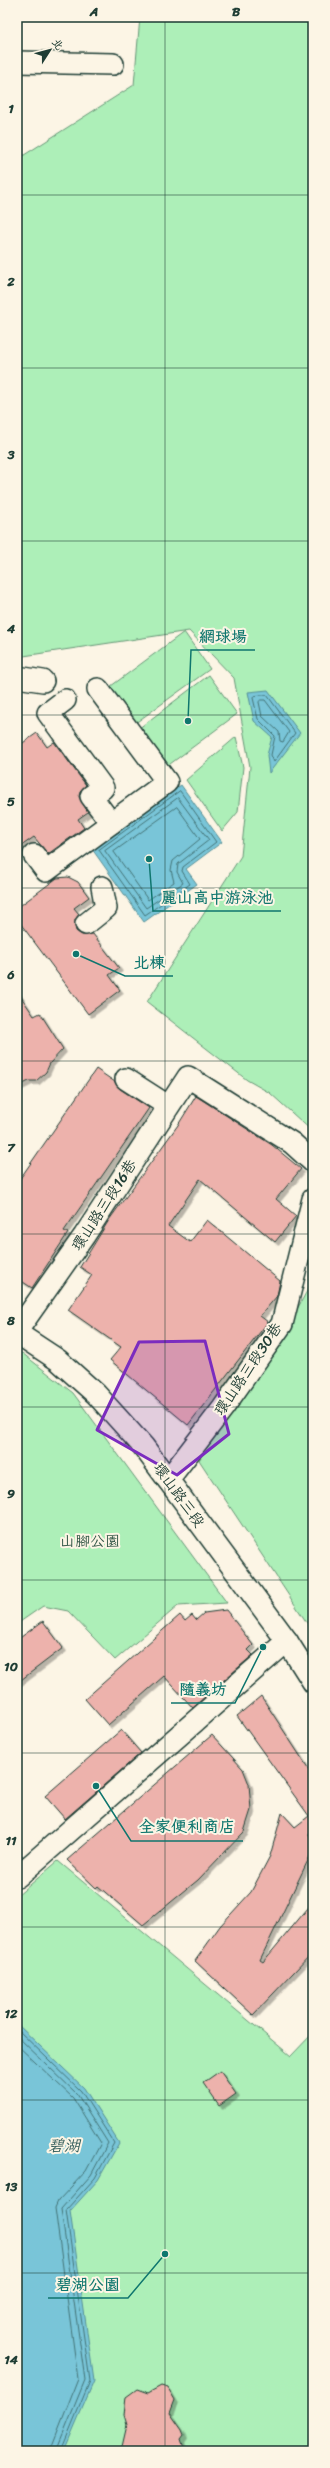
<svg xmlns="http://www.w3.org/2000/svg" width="330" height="2468" font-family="Sriracha,'LXGW WenKai TC',sans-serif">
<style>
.green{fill:#adefb8;stroke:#669676}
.water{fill:#79c5d8;stroke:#558f96}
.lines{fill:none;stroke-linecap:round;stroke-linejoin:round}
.shore{stroke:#437376;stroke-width:1}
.building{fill:#edb2ac;stroke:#1f3d34;filter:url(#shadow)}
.minor-casing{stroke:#1f3d34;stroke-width:24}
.minor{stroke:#fcf5e5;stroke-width:21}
.marked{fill:#7b2cbf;fill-opacity:0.2;stroke:#7b2cbf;stroke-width:3;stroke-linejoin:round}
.grid{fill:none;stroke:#1f3d34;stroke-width:1;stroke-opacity:0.55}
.labels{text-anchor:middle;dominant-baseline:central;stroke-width:4;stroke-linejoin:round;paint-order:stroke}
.street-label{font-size:15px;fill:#1f3d34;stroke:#fcf5e5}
.park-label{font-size:15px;fill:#345848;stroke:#fcf5e5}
.water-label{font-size:16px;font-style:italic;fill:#365f5d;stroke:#fcf5e5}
.leader{fill:none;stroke:#0f766e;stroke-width:1.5}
.callout-dot{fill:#0f766e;stroke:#fcf5e5;stroke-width:1.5}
.callout-label{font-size:16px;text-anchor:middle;font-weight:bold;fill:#0f766e;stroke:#fcf5e5;stroke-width:4;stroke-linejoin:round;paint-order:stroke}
.neatline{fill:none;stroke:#1f3d34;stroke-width:1.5}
.grid-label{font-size:13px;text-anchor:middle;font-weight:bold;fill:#1f3d34}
</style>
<defs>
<filter id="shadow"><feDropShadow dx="3.5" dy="3.5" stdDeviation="0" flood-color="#0004"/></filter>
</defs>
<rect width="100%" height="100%" fill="#fcf5e5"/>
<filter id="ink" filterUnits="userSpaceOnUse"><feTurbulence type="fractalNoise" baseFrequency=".025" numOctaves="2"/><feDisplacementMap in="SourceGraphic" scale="8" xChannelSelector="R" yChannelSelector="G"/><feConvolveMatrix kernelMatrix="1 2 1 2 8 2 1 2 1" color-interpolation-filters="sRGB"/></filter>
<g filter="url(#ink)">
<g class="green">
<path d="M140,17H313V1132L270,1093L247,1080L147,1002L241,856L250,767L234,678L189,631L17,657V157H21L134,85Z"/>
<path d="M184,632L210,669L134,724L107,689Z"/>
<path d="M209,675L237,714L166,767L138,729Z"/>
<path d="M236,737L243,767L238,812L222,831L186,780Z"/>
<path d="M313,1280V1632L199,1460L289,1324Z"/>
<path d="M22,1353L73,1393L227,1603L178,1606L115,1660L68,1611L43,1606L17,1624V1355Z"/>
<path d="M58,1861L291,2056L313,2033V2451H17V1896Z"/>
</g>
<g class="water">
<path d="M268,690L300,733L269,773L267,755L272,737L254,721L248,692Z"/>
<path d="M181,785L222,842L186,869L197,884L144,922L92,849Z"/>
<path d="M17,2024L84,2088L119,2143L98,2180L70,2211L94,2381L64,2451H17Z"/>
</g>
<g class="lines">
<g class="shore">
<path d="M267,695L295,733L274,762L271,755L275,736L258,719L253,698L254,696Z"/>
<path d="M261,700H265L289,732L283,742L280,741L279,732L262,716L259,702Z"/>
<path d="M180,791L216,842L183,867L182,871L190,884L145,915L99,850Z"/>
<path d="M178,798L209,840L178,864L177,872L183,883L146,908L105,851Z"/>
<path d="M177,807L200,839L173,861L171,870L174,882L148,900L114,852Z"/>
<path d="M17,2029L81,2091L114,2143L95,2178L66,2210L90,2381L61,2451"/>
<path d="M17,2036L77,2094L108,2143L91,2175L61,2209L85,2380L56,2451"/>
<path d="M17,2045L73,2098L101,2143L86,2171L58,2201L55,2208L78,2379L50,2451"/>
</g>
</g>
<g class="building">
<path d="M37,733L47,747L54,742L86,785L80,791L79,797L88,812L78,819L84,828L48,854L34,837L17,849V747Z"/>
<path d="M68,877L78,882L89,897L74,908L79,914L75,920L76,931L82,935L93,934L119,968L109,975L120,990L88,1014L17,919V908L57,878Z"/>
<path d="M17,991L34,1016L40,1013L63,1049L50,1063L46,1072L36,1081H29L17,1087Z"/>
<path d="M96,1069L115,1082L120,1089L149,1108L64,1231L68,1233L32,1288L17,1278V1183Z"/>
<path d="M196,1096L272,1145L301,1169L276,1199L296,1216L275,1242L200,1179L168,1226L190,1242L207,1220L280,1281L277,1296L260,1316L268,1322L188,1425L110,1360L121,1347L68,1310L92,1275L80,1267L109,1220L178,1125Z"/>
<path d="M226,1610L253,1645L248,1650L253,1655L217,1686L209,1690L210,1692L193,1708L164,1676L108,1725L85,1699L180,1615L185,1621L192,1615L196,1620L204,1613Z"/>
<path d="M43,1621L63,1648L17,1683V1640Z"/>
<path d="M261,1696L310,1771L313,1785V1822L311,1819L309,1835L313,1838V1850L260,1960L263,1962L313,1902V1952L253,2015L195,1961L220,1926L251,1892L270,1856L282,1813L295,1827L309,1816L237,1716Z"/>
<path d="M121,1730L141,1753L65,1819L45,1796Z"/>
<path d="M212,1735L243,1769L249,1784L251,1810L244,1832L198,1880L143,1925L98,1886L96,1888L67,1860Z"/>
<path d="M220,2071L236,2094L219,2106L203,2083Z"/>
<path d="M161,2386L168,2388L175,2400L170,2413L182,2430L184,2435L181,2439L185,2451H121L127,2425L124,2415L126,2397L137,2389L148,2393Z"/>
</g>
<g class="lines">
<defs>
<g id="minor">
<path d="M17,62L113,64"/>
<path d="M17,677L43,681"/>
<path d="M65,700L48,713L103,788L91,796L111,823"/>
<path d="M34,855L46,871L167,782L98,689"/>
<path d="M86,924L106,908L102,887"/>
<path d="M126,1079L168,1106"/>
<path d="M17,1331L84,1236L188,1077L292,1143L313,1162"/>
<path d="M17,1333L58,1360L96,1394L143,1446L287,1641L313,1682"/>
<path d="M168,1480L223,1408L282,1324L313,1199"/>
<path d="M17,1877L287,1641"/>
</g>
</defs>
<use href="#minor" class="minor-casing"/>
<use href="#minor" class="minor"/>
</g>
</g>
<path class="marked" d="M205,1341L229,1434L177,1475L97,1430L139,1342Z"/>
<path class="grid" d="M165,17V2451M17,195H313M17,368H313M17,541H313M17,715H313M17,888H313M17,1061H313M17,1234H313M17,1407H313M17,1580H313M17,1753H313M17,1927H313M17,2100H313M17,2273H313"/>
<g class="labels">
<g class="street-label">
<text transform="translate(104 1205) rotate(-57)">環山路三段16巷</text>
<text transform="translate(248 1369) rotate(-56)">環山路三段30巷</text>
<text transform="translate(179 1495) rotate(54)">環山路三段</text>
</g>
<g class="park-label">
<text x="90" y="1541">山腳公園</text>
</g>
<g class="water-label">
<text x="64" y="2145">碧湖</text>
</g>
</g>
<path class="leader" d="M188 721L191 650H255M149 859L153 911H281M76 954L125 976H173M263 1647L235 1703H171M96 1786L131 1841H243M165 2254L128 2298H48"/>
<g class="callout-dot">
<circle cx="188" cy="721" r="4"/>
<circle cx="149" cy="859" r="4"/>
<circle cx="76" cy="954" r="4"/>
<circle cx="263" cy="1647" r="4"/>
<circle cx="96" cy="1786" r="4"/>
<circle cx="165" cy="2254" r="4"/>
</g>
<g class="callout-label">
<text x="223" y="642">網球場</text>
<text x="217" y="903">麗山高中游泳池</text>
<text x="149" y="968">北棟</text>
<text x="203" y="1695">隨義坊</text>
<text x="187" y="1832">全家便利商店</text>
<text x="88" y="2290">碧湖公園</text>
</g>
<rect width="330" height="2468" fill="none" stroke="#fcf5e5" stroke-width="44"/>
<g transform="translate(50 50) rotate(54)" stroke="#fcf5e5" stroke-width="3" paint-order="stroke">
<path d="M0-3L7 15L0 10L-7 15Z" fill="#1f3d34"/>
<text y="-6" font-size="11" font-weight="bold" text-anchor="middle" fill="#1f3d34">北</text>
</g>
<rect x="22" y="22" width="286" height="2424" class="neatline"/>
<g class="grid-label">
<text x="94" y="16">A</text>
<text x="236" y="16">B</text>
<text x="11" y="113">1</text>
<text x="11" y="286">2</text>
<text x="11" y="459">3</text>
<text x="11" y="633">4</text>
<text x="11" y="806">5</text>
<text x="11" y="979">6</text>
<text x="11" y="1152">7</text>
<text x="11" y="1325">8</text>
<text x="11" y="1498">9</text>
<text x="11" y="1671">10</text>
<text x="11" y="1845">11</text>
<text x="11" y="2018">12</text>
<text x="11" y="2191">13</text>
<text x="11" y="2364">14</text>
</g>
</svg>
